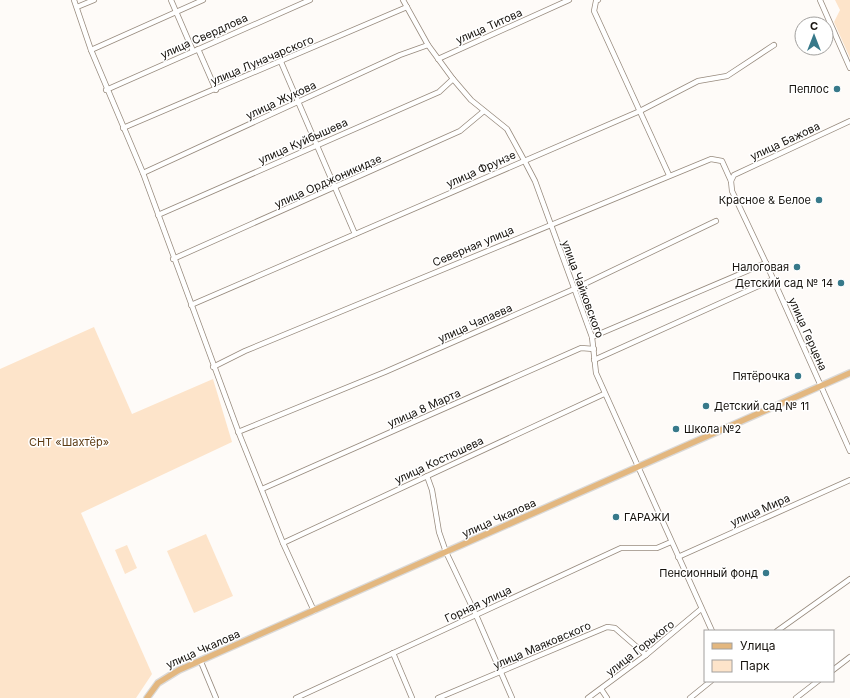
<svg xmlns="http://www.w3.org/2000/svg" width="850" height="698" font-family="Inter,sans-serif">
<style>
.green{fill:#fde4ca}
.lines{fill:none;stroke-linecap:round;stroke-linejoin:round}
.minor-casing{stroke:#978a7d;stroke-width:6}
.major-casing{stroke:#dad9d8;stroke-width:8}
.minor{stroke:#fff;stroke-width:4.5}
.major{stroke:#e3b77f;stroke-width:5.5}
.poi-dot{fill:#37798a;stroke:#fff;stroke-width:1.5}
.labels{text-anchor:middle;dominant-baseline:central;stroke-width:3;stroke-linejoin:round;paint-order:stroke}
.street-label{font-size:11px;fill:#16120d;stroke:#fff}
.poi-label{font-size:11px;fill:#16120d;stroke:#fff;text-anchor:end}
.park-label{font-size:11px;fill:#5c3b14;stroke:#fff}
</style>
<rect width="100%" height="100%" fill="#fefbf8"/>
<g class="green">
<path d="M835,0H850V58L834,22L840,10Z"/>
<path d="M94,327L132,414L213,379L232,442L81,513L152,674L136,698H0V369Z"/>
<path d="M206,534L233,596L194,613L167,551Z"/>
<path d="M127,545L137,568L125,574L115,550Z"/>
</g>
<g class="lines">
<defs>
<g id="minor">
<path d="M74,0L91,50L143,173L240,436L283,543L314,611"/>
<path d="M171,0L193,51"/>
<path d="M403,0L428,45L453,79L471,100L507,129L524,160L535,181L592,337L596,373L712,631"/>
<path d="M598,0L596,1L594,11L669,175"/>
<path d="M820,0L850,68"/>
<path d="M77,7L94,0"/>
<path d="M198,49L216,90"/>
<path d="M91,50L203,0"/>
<path d="M438,59L569,0"/>
<path d="M281,62L355,234"/>
<path d="M106,90L310,0"/>
<path d="M123,128L407,7"/>
<path d="M143,173L400,55L428,45"/>
<path d="M731,181L734,175L850,121"/>
<path d="M158,215L439,92L453,79"/>
<path d="M173,259L460,131L484,111"/>
<path d="M191,305L640,111L698,81L727,76L774,45"/>
<path d="M592,337L766,263"/>
<path d="M594,360L774,279"/>
<path d="M213,367L245,351L711,159L722,161L731,181L732,191L766,263L850,451"/>
<path d="M238,432L385,372L574,289L716,221"/>
<path d="M427,476L432,490L439,532L446,552L476,615L512,698"/>
<path d="M262,489L581,348L594,349"/>
<path d="M283,543L604,394"/>
<path d="M678,557L850,480"/>
<path d="M777,631L850,579"/>
<path d="M393,653L412,698"/>
<path d="M201,662L216,698"/>
<path d="M833,670L850,657"/>
<path d="M601,689L607,698"/>
<path d="M296,698L621,548H657L671,542"/>
<path d="M438,698L607,627L615,628L646,655"/>
<path d="M588,698L646,655L701,609"/>
<path d="M690,698L711,681"/>
<path d="M796,698L818,681"/>
</g>
<path id="major" d="M147,698L158,683L179,670L850,373"/>
</defs>
<use href="#minor" class="minor-casing"/>
<use href="#major" class="major-casing"/>
<use href="#minor" class="minor"/>
<use href="#major" class="major"/>
</g>
<g class="poi-dot">
<circle cx="837" cy="89" r="4"/>
<circle cx="819" cy="200" r="4"/>
<circle cx="797" cy="267" r="4"/>
<circle cx="841" cy="283" r="4"/>
<circle cx="798" cy="376" r="4"/>
<circle cx="706" cy="406" r="4"/>
<circle cx="676" cy="429" r="4"/>
<circle cx="616" cy="517" r="4"/>
<circle cx="766" cy="573" r="4"/>
</g>
<g class="labels">
<g class="street-label">
<text transform="translate(489 26) rotate(-24)">улица Титова</text>
<text transform="translate(204 36) rotate(-24)">улица Свердлова</text>
<text transform="translate(262 60) rotate(-23)">улица Луначарского</text>
<text transform="translate(281 100) rotate(-25)">улица Жукова</text>
<text transform="translate(303 141) rotate(-24)">улица Куйбышева</text>
<text transform="translate(785 141) rotate(-25)">улица Бажова</text>
<text transform="translate(481 169) rotate(-24)">улица Фрунзе</text>
<text transform="translate(328 181) rotate(-24)">улица Орджоникидзе</text>
<text transform="translate(473 246) rotate(-23)">Северная улица</text>
<text transform="translate(583 289) rotate(70)">улица Чайковского</text>
<text transform="translate(475 323) rotate(-24)">улица Чапаева</text>
<text transform="translate(808 334) rotate(66)">улица Герцена</text>
<text transform="translate(424 408) rotate(-24)">улица 8 Марта</text>
<text transform="translate(439 460) rotate(-25)">улица Костюшева</text>
<text transform="translate(760 510) rotate(-24)">улица Мира</text>
<text transform="translate(499 518) rotate(-24)">улица Чкалова</text>
<text transform="translate(478 604) rotate(-25)">Горная улица</text>
<text transform="translate(542 645) rotate(-23)">улица Маяковского</text>
<text transform="translate(640 648) rotate(-38)">улица Горького</text>
<text transform="translate(203 649) rotate(-24)">улица Чкалова</text>
</g>
<g class="poi-label">
<text x="829" y="89">Пеплос</text>
<text x="811" y="200">Красное &amp; Белое</text>
<text x="789" y="267">Налоговая</text>
<text x="833" y="283">Детский сад № 14</text>
<text x="790" y="376">Пятёрочка</text>
<text x="714" y="406" text-anchor="start">Детский сад № 11</text>
<text x="684" y="429" text-anchor="start">Школа №2</text>
<text x="624" y="517" text-anchor="start">ГАРАЖИ</text>
<text x="758" y="573">Пенсионный фонд</text>
</g>
<g class="park-label">
<text x="69" y="442">СНТ «Шахтёр»</text>
</g>
</g>
<rect x="704" y="630" width="130" height="52" fill="#ffffff" stroke="#a2a09e"/>
<rect x="712" y="643" width="20" height="6" fill="#e3b77f" stroke="#a2a09e"/>
<text x="740" y="650" font-size="12" fill="#16120d">Улица</text>
<rect x="712" y="660" width="20" height="12" fill="#fde4ca" stroke="#a2a09e"/>
<text x="740" y="670" font-size="12" fill="#16120d">Парк</text>
<g transform="translate(814 36)"><circle r="19" fill="#ffffff" stroke="#a2a09e"/>
<path d="M0-3L7 15L0 10L-7 15Z" fill="#37798a"/>
<text y="-6" font-size="11" font-weight="bold" text-anchor="middle" fill="#16120d">С</text>
</g>
</svg>
